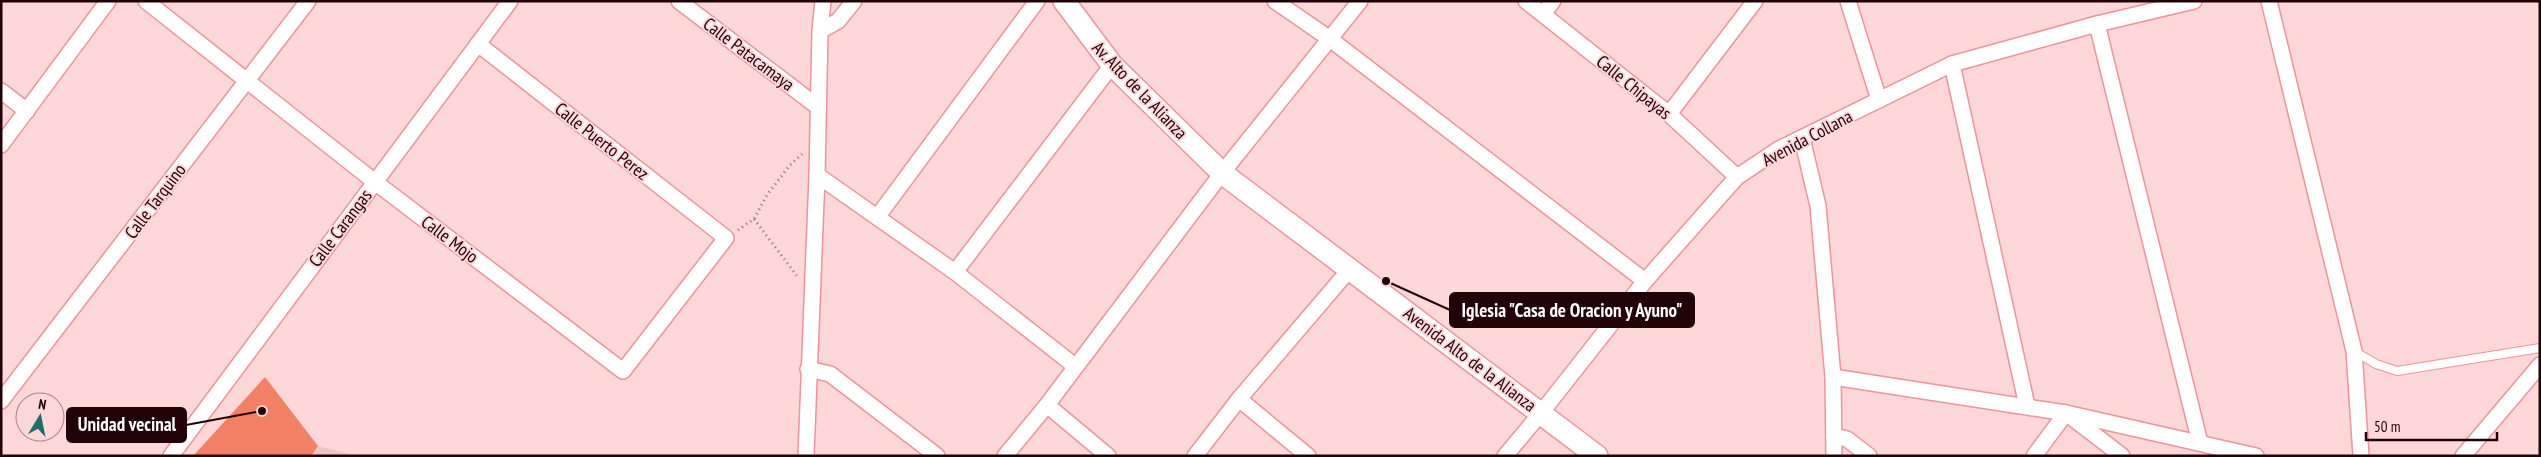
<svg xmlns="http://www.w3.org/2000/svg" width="2541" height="457" font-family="'PT Sans Narrow',sans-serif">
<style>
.built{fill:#eec5c7}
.building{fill:#f28064}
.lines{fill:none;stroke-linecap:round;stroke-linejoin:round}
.lane-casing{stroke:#ed939a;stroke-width:10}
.street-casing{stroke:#ed939a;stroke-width:18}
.secondary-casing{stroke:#ed939a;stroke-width:24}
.path{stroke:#927073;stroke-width:3;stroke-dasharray:1 4;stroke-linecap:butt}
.lane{stroke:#fff;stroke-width:8}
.street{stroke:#fff;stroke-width:15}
.secondary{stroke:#fff;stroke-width:21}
.labels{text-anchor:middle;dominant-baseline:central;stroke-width:4;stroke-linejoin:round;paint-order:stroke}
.street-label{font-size:18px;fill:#210307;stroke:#fed7d9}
.leader{fill:none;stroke:#210307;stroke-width:2}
.callout-dot{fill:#210307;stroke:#fed7d9;stroke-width:2}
.callout{fill:#210307;stroke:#210307;stroke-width:2}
.callout-label{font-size:19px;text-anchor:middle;font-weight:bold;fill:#fff}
</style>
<rect width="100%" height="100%" fill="#fed7d9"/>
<path class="built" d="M318,446L358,456H311Z"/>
<path class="building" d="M265,377L318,446L311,456H193Z"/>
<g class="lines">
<defs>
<path id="lane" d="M2354,351L2376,364L2397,371L2540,348"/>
<g id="street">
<path d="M146,1L375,182L623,371L726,238L478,44"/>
<path d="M679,1L818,107"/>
<path d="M1275,1L1330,39L1645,281"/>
<path d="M1526,1L1669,114L1737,177"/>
<path d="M1848,1L1879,100"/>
<path d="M2269,1L2354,351L2361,456"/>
<path d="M1543,14L1553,1"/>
<path d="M2097,24L2200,443"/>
<path d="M820,31L838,21L854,1"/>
<path d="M1952,64L2027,406"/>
<path d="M1,91L27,111"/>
<path d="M1669,114L1755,1"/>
<path d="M1802,138L1818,206L1833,377L1834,456"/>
<path d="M1,145L108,1"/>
<path d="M817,175L955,272L1075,366"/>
<path d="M878,216L1037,1"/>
<path d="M955,272L1112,65"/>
<path d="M808,369L830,374L937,456"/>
<path d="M1833,377L2066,413L2256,456"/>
<path d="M1239,399L1308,456"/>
<path d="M1,401L308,1"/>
<path d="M1047,405L1108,456"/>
<path d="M1834,436L1847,439L1869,456"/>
<path d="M171,456L510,1"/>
<path d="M806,456L817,175L820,31L823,1"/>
<path d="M1005,456L1047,405L1222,173L1360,1"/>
<path d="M1195,456L1239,399L1350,269"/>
<path d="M1505,456L1541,413L1645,281L1737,177L1779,149L1952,64L2097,24L2194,1"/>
<path d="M2034,456L2066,413L2122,456"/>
<path d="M2463,456L2540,365"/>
</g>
<path id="secondary" d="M1064,1L1112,65L1222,173L1597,456"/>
</defs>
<use href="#lane" class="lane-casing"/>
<use href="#street" class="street-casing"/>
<use href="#secondary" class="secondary-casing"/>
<g class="path">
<path d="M754,219L797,276"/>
<path d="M738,230L754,219L767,195L790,165L802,154"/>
</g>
<use href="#lane" class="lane"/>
<use href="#street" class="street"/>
<use href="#secondary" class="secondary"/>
</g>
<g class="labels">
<g class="street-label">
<text transform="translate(749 54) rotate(37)">Calle Patacamaya</text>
<text transform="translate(1634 87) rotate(39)">Calle Chipayas</text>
<text transform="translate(1140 90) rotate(46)">Av. Alto de la Alianza</text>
<text transform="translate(1807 138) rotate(-28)">Avenida Collana</text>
<text transform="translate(602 141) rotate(38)">Calle Puerto Perez</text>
<text transform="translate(155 201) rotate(-53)">Calle Tarquino</text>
<text transform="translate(340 228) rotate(-53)">Calle Carangas</text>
<text transform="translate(450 239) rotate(37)">Calle Mojo</text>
<text transform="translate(1470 359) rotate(37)">Avenida Alto de la Alianza</text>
</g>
</g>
<path class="leader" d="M1386 281L1450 310M262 411L186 425"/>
<g class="callout-dot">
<circle cx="1386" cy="281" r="5"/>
<circle cx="262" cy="411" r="5"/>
</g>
<g class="callout">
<rect x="1450" y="293" width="244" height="34" rx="5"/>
<rect x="67" y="408" width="119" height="34" rx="5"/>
</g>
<g class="callout-label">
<text x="1572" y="317">Iglesia "Casa de Oracion y Ayuno"</text>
<text x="127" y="431">Unidad vecinal</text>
</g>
<rect width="2541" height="457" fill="none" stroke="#210307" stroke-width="5"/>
<g transform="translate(40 417) rotate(10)"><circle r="24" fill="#fed7d9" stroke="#a68285"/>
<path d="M0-4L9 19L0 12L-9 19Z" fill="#206c6c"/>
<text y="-8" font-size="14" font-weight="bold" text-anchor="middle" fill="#210307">N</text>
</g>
<path d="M2366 432v8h131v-8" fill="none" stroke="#210307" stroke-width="2.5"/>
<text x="2374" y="432" font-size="15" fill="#210307" stroke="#fed7d9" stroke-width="4" paint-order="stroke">50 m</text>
</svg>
